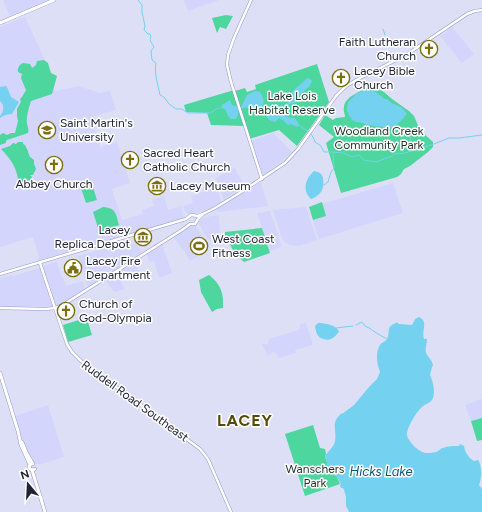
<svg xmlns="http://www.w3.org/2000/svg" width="482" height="512" font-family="Figtree,sans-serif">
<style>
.built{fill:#d3d5fc}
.green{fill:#4dd69d}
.water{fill:#75d1f0}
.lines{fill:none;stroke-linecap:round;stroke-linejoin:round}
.stream{stroke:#75d1f0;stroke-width:1}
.secondary-casing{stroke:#9497cb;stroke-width:3.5}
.primary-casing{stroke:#9497cb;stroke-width:4}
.secondary{stroke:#fff;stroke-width:2.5}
.primary{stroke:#fff;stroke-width:3}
.labels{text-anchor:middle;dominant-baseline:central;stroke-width:3;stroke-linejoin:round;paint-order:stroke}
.poi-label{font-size:12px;fill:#222237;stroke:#fff;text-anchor:start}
.park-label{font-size:12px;fill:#1a3327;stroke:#fff}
.street-label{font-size:12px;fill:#222237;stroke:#fff}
.water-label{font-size:13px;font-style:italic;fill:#05596e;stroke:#fff}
.district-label{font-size:16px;font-weight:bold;letter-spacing:1px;fill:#524b0a;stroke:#fff}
</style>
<rect width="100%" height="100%" fill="#dddff6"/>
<g class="built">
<path d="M3,0H47L10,16Z"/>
<path d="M184,0H219L188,11Z"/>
<path d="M25,17L43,56L55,91L79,86L100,93L110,91L116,110L91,117L100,147L117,142L130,183L112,189L122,220L143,214L142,210L154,206L152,200L164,196L168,210L181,206L184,218L135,233L124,235L70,251L58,254L57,255L39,260L38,253L33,237L0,247V27Z"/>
<path d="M452,27L474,54L462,63L440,36Z"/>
<path d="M273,133L292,152L280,163L263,175L262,174L251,141Z"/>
<path d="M235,167L237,174L240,177L245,186L224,200L216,178Z"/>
<path d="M259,183H261L268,206L218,212L217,209Z"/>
<path d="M393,183L403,213L319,239L313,220L326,216L322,204Z"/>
<path d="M217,187L221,202L212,208L195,214H188L184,210L183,206L193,203L191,196Z"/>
<path d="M306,207L317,240L299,246L290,245L285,242L282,238L273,210Z"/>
<path d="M270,211L282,247L270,251L257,213Z"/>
<path d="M219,215L220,234L208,240L199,224V221L206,217Z"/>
<path d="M190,226H195L198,229L209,247L205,252L190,261L184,251L173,237Z"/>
<path d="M136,243L142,253L89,287L87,286L82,267L78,256L112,246H118L119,248Z"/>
<path d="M162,244L172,273L159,278L154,261L149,262L147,254Z"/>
<path d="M136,261L139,271L129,277L128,279L121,281L124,289L114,292L105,280Z"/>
<path d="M57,262L62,278H63L66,286L83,281L85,289L62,304L58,306L56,305L43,266Z"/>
<path d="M40,268L52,305V307L0,306V278L13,275V276Z"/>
<path d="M306,323L313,345L295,350L296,353L279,358L276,353L272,352L268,356L262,344H268L269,339L298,330L300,327V324Z"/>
<path d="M482,399V418L471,421L465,405Z"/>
<path d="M48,405L64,457L42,464H36L33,462L26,450L15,416Z"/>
</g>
<g class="green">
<path d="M226,15L233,16L226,29L220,27L217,33L212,18Z"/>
<path d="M44,60L48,63L51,73L57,76L52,94L31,101C29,107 26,117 27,124C28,128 29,129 28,133L7,140L6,141V143L0,145V135L3,133L7,135L11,133H15L18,121L17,116V109L21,102L20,99L22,97L26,90L21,78L22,74L18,72C17,68 20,64 23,63L30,64L32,68L36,65L37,61Z"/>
<path d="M317,64L329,102L297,146L279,130L249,139L245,126L211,125L207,113L186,112L184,105L234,90L235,91L245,88L247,92L256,89L255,85Z"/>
<path d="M372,86L384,92L392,99L409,111L414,116L420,130L433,142V147L428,152L410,166L404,169L401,174L397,177L341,193L326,143L334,137L319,125L325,115L333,120L336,118L345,117C345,114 343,110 344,107C345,96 363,90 372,86Z"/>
<path d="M18,142H23V144L25,145L28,151V152L30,157L34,160V164L36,169L33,175H30L32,177L31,180L20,183L18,182C18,169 10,158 1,149L10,146L13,143L16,144Z"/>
<path d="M91,181L97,200L86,203L80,185Z"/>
<path d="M322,202L326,216L313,220L309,207Z"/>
<path d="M103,207C117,208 116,215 119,225L101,232L99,231L93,212Z"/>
<path d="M262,228L270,253L244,262L235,254L225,235V232Z"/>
<path d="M209,275C221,284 224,294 223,308L217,309L212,312L201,292L199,280Z"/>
<path d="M85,318L88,322L92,335L68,342L63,325Z"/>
<path d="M482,418V440L477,441L471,421Z"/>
<path d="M313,425L320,448L325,449L326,454L325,457L327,462V466L330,472L337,477L340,484L305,496L285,434Z"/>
</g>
<g class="water">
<path d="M309,78L312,81L309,87L300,94L295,103L290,104L284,110C284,117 288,118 295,118L299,124L297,127L291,124L288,125L284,121L279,118L275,122C269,121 267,117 263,112C257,110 244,105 240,110C237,112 239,115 236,119H231L228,116L225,109L221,108L222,105L230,100L232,105L236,106L238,108L241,107L247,95L255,91L260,92C264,99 265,102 261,108L262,109L276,104L279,106H285C289,103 288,99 290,95C293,89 302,84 306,79Z"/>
<path d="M6,86L7,87L11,97L19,102L12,114L5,115L0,118V116C4,112 5,105 0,101V87Z"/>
<path d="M364,90C375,90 377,92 384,99H387C393,106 402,104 407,114L401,121L392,128L367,125L360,122H356L352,120L349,115L347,111V107L348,102L356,94Z"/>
<path d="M314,171C316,172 319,172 320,173C322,175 323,177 323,179C325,189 320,196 311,199C302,190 305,179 314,171Z"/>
<path d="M419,317C429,322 421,330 424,339H427C427,343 425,348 426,353C428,357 432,360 433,365L432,367L430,375C433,381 436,393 432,400C430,403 425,404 422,407C417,411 407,427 407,434C407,438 410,441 413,445C416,448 420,452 426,453C429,453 435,453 438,451C440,450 441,448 443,448C448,446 453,446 459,446L460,444L464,446C465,453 469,458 474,461L478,460C482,465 482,478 479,485L482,489V512H349L346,506V497L344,490L343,488H341L340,485L341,484L337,477L330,472L327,466V462L325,457C327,451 334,448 335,441C337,428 330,423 342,413V414L354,405L369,387L377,379L380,372C377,364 375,353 380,345C383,341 385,342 387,339C391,332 385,327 396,323V322L399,324L412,325L415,319Z"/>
<path d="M318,323C325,323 337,325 339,332C337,334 334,338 331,339C329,340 326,340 324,339C317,338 316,332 315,326Z"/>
</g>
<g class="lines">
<g class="stream">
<path d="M138,0L142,5V12L145,26L144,30L148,34H150L151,37C149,41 152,43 154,47L151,51L152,60L156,63C154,74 158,85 160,95L164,97L169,104L176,109H182L188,113H210C214,111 216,108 220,108"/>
<path d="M383,29L385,35"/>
<path d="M298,125L308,131"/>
<path d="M392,128L409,133L411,141L415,149"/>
<path d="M311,134L314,139L315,142L321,146L324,152H333L343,153L353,157L358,155H359L364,160L376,162L392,156L395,154L405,153L434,144L449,138H459L482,135"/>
<path d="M324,185L328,182L331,172L334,168L333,152"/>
<path d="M356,325L362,322L365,326L371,329"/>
<path d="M336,328L353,326"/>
<path d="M372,330L378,334L387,339"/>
</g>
<defs>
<g id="secondary">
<path d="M251,0L234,38L228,55L227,65L231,82L262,179"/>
<path d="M40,263L67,344L72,352L81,361L200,449L208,459L231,512"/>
<path d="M0,274L186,219L191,215L198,216L203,214"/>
<path d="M0,308L46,309L55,308L61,306L182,230L190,224H195L198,219L203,214L215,208L238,194L273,171L285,163L298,149L336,96L345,87L358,79L406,55L467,14L475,11L482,10"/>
</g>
<g id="primary">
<path d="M0,23L54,0"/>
<path d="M0,373L18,431L21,445L30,465"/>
<path d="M22,442L27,454L33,464"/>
<path d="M31,464L29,466L30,469L33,470L35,469"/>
<path d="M32,470L45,512"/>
</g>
</defs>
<use href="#secondary" class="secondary-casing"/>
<use href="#primary" class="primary-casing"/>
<use href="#secondary" class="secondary"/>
<use href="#primary" class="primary"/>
</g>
<defs>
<symbol id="church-ring" viewBox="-11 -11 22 22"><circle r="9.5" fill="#fff" stroke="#7b6f0e" stroke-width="1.5"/><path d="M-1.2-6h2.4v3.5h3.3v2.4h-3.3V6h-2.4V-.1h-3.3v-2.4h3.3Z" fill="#7b6f0e"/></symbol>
<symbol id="university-ring" viewBox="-11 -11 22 22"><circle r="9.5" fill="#fff" stroke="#7b6f0e" stroke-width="1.5"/><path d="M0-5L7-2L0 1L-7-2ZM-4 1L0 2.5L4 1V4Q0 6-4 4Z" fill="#7b6f0e"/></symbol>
<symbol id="museum-ring" viewBox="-11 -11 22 22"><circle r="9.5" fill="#fff" stroke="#7b6f0e" stroke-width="1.5"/><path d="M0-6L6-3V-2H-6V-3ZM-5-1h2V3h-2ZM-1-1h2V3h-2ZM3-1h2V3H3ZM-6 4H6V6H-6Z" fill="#7b6f0e"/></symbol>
<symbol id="stadium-ring" viewBox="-11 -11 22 22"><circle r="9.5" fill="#fff" stroke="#7b6f0e" stroke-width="1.5"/><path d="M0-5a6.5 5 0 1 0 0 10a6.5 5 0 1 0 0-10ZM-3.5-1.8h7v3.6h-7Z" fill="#7b6f0e"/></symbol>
<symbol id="civic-ring" viewBox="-11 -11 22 22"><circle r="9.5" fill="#fff" stroke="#7b6f0e" stroke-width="1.5"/><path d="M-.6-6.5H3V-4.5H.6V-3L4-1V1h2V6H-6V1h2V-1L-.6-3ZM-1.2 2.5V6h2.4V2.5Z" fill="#7b6f0e"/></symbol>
</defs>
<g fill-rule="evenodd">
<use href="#church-ring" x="419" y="39" width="20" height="20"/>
<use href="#church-ring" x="331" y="68" width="20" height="20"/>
<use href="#university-ring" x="37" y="120" width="20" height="20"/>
<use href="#church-ring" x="120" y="150" width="20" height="20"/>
<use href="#church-ring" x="44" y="155" width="20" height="20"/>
<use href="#museum-ring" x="147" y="176" width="20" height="20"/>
<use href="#museum-ring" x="133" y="227" width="20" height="20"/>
<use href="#stadium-ring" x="189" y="236" width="20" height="20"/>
<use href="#civic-ring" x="63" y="258" width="20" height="20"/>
<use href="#church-ring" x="56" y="301" width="20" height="20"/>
</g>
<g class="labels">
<g class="poi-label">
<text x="416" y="42" text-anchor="end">Faith Lutheran<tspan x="416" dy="14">Church</tspan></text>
<text x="354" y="71">Lacey Bible<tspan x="354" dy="14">Church</tspan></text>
<text x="60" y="123">Saint Martin's<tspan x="60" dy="14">University</tspan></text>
<text x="143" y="153">Sacred Heart<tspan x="143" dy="14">Catholic Church</tspan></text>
<text x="54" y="184" text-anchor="middle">Abbey Church</text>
<text x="170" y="186">Lacey Museum</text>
<text x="130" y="230" text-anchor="end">Lacey<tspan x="130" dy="14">Replica Depot</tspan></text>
<text x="212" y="239">West Coast<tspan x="212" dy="14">Fitness</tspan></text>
<text x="86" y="261">Lacey Fire<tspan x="86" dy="14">Department</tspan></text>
<text x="79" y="304">Church of<tspan x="79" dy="14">God-Olympia</tspan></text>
</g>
<g class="park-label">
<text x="292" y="96">Lake Lois<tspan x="292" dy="14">Habitat Reserve</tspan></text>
<text x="379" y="131">Woodland Creek<tspan x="379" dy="14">Community Park</tspan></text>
<text x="315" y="469">Wanschers<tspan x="315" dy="14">Park</tspan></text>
</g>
<g class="street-label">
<text transform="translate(135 401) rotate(36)">Ruddell Road Southeast</text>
</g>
<g class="water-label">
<text x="381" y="471">Hicks Lake</text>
</g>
<g class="district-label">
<text x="245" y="420">LACEY</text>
</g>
</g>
<g transform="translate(28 484) rotate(342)" stroke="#ffffff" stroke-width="3" paint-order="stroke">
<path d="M0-3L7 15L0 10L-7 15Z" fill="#222237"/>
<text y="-6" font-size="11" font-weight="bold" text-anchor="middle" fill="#222237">N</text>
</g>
</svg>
